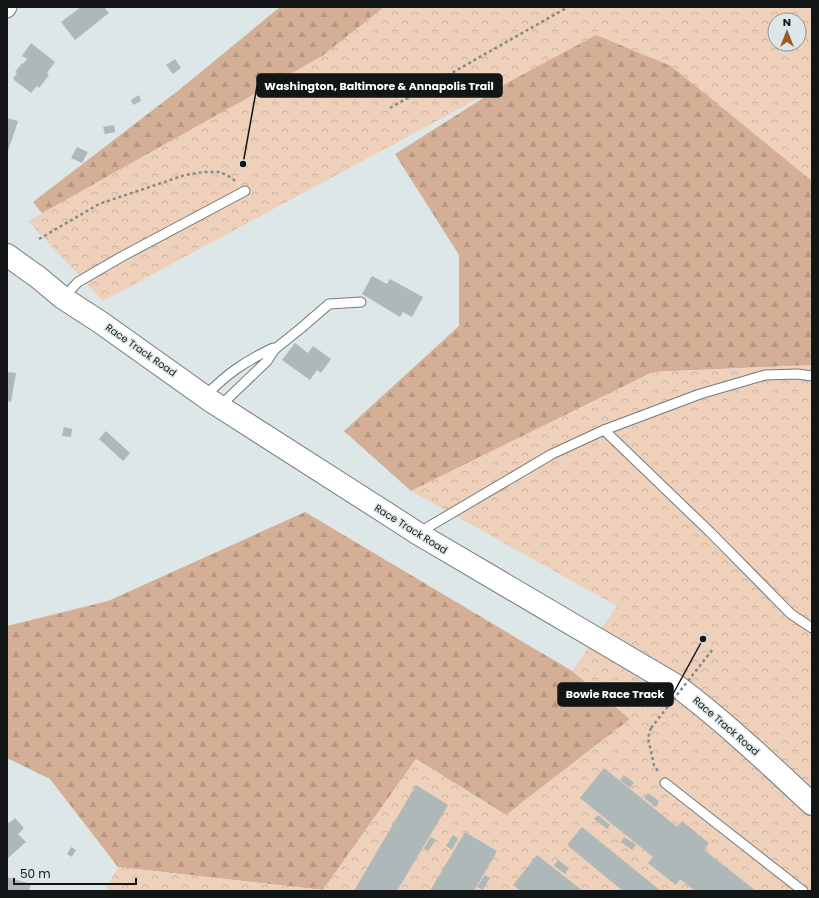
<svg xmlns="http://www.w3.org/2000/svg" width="819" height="898" font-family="Poppins,sans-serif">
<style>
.forest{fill:url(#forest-firs)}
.park{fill:url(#park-crowns);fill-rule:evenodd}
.building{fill:#aeb8b9}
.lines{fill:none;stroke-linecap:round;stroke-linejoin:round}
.lane-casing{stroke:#717a7b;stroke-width:11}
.street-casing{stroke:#717a7b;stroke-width:19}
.secondary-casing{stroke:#717a7b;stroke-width:24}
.path{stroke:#838a8b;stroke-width:2.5;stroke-dasharray:3 3;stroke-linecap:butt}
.lane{stroke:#fff;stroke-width:9}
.street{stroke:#fff;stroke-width:17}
.secondary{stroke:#fff;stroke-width:22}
.path-bridge{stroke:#838a8b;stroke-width:2.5;stroke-dasharray:3 3;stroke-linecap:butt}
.labels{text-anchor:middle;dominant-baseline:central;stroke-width:3;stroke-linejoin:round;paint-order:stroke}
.street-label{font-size:10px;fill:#121616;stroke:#dde7e8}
.leader{fill:none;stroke:#121616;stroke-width:1.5}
.callout-dot{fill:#121616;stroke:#dde7e8;stroke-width:1.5}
.callout{fill:#121616;stroke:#121616;stroke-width:1.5}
.callout-label{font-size:11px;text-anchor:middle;font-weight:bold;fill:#fff}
</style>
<defs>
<pattern id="forest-firs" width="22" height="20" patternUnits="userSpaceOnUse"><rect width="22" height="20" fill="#d4af95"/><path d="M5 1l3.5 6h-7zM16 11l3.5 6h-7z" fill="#b59680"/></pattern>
<pattern id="park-crowns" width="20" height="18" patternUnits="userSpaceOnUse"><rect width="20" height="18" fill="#efd0bb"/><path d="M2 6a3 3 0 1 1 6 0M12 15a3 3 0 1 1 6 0" fill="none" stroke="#ccb2a0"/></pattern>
</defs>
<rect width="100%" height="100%" fill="#dde7e8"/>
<g class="forest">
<path d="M280,7H422L47,220L33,202L179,90Z"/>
<path d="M619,12L775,44H799L812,47V365L653,372L411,491L344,431L459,326V255L395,154Z"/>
<path d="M305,512L572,671L630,719L506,815L416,759L323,890L118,867L50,779L7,758V626L108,601Z"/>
</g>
<g class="park">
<path d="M384,7H812V181L671,66L596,35L103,301L28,221L322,56ZM775,20H799V44H775Z"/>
<path d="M812,365V891H105L118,867L323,890L416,759L506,815L630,719L572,671L617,606L411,491L653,372Z"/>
</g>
<g class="building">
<path d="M81,7H104L109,13L75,40L61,22Z"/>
<path d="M31,43L55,62L47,73L49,75L39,88L37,86L31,93L13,79L17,73L15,72L22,63L23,64L27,59L22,56Z"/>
<path d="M175,59L181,68L173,74L166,65Z"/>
<path d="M139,95L141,101L133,105L131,100Z"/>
<path d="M7,118L18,121L7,154Z"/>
<path d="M114,125L115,132L105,134L103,127Z"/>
<path d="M77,147L88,152L82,163L71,158Z"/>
<path d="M372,276L387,284L390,279L423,297L412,317L403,312L400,317L362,294Z"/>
<path d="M295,343L308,353L313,346L331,359L321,373L317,370L310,380L282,360Z"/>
<path d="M7,372L16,373L11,402L7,401Z"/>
<path d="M64,427L72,429L71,437L62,436Z"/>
<path d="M106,431L130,453L123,461L99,439Z"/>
<path d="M604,768L677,827L682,821L709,843L704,850L756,891H695L680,879L676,885L648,863L653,857L580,798Z"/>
<path d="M624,775L634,783L630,788L620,780Z"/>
<path d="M416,785L448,805L397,891H354Z"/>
<path d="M648,793L659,801L656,807L644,798Z"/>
<path d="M598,815L610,825L607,829L594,819Z"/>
<path d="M15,818L24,828L18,834L26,842L7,859V821L9,823Z"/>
<path d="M582,827L661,891H623L567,845Z"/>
<path d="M465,832L497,851L474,891H430Z"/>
<path d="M453,835L458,838L452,850L446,846Z"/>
<path d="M431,837L436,840L428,851L424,848Z"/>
<path d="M624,837L636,845L632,850L621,842Z"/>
<path d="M71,847L76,850L72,857L67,854Z"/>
<path d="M537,855L583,891H521L513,885Z"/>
<path d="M558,860L569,868L565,874L554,866Z"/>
<path d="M485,875L490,878L483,890L477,887Z"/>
<path d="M7,877L31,884L29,891H7Z"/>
</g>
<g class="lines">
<defs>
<g id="lane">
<path d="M63,298L78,282L121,257L245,191"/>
<path d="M275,349L300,329L329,304L361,302"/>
<path d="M205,396C228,373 244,362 273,348L275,349L267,361L220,406"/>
<path d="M604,430L710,532L791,614L812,628"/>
<path d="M418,533L552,454L604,430L700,394L765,375L798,374L812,376"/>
<path d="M665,783L803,891"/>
</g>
<path id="street" d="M7,9L8,7"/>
<path id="secondary" d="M7,255L39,278L63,298L100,322L211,401L383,511L417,533L677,686C725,722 768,763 812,804"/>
</defs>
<use href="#lane" class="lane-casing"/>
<use href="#street" class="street-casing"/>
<use href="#secondary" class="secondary-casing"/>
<g class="path">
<path d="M390,108L568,7"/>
<path d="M39,239L99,204L185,175L204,172H220L232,178L237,183"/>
<path d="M651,728L648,738L654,765L659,773"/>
</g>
<use href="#lane" class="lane"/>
<use href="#street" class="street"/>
<use href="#secondary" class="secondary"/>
<path class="path-bridge" d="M651,728L713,649"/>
</g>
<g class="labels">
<g class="street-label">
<text transform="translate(141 350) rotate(35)">Race Track Road</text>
<text transform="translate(411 529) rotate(32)">Race Track Road</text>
<text transform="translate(726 726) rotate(41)">Race Track Road</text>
</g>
</g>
<path class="leader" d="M243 164L257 86M703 639L673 694"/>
<g class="callout-dot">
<circle cx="243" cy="164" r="4"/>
<circle cx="703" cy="639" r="4"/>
</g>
<g class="callout">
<rect x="257" y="74" width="245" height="23" rx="4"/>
<rect x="558" y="683" width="115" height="23" rx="4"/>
</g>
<g class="callout-label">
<text x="379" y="90">Washington, Baltimore &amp; Annapolis Trail</text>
<text x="615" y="698">Bowie Race Track</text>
</g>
<rect width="819" height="898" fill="none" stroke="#121616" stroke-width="16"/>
<g transform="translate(787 32)"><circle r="19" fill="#dde7e8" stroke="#8c9394"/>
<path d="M0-3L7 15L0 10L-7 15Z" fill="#9a5924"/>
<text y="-6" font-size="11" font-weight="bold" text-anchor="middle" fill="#121616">N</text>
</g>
<path d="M14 878v6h122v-6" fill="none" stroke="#121616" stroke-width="2"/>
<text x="20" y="878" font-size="12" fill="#121616" stroke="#dde7e8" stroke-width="3" paint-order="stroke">50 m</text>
</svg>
